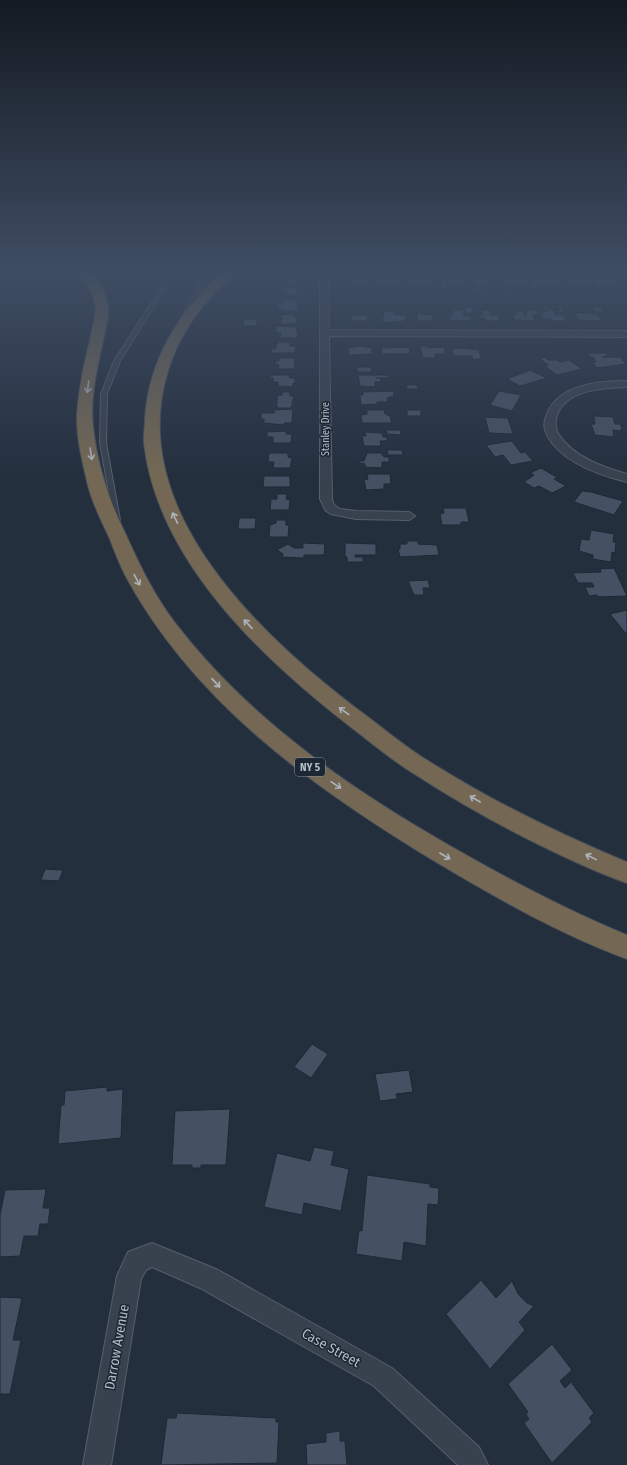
<svg xmlns="http://www.w3.org/2000/svg" width="627" height="1465" font-family="'Fira Sans Condensed',sans-serif">
<style>
.building{fill:#455162;stroke:#1f2835;fill-rule:evenodd}
.lines{fill:none;stroke-linecap:round;stroke-linejoin:round}
.service-casing{stroke:#565f6c;stroke-width:2}
.minor-casing{stroke:#565f6c;stroke-width:2}
.motorway-casing{stroke:#434c59;stroke-width:2}
.service{fill:#38414e;fill-rule:evenodd}
.minor{fill:#38414e;fill-rule:evenodd}
.motorway{fill:#746855;fill-rule:evenodd}
.oneway{stroke:#aeb4bd}
.labels{text-anchor:middle;dominant-baseline:central;stroke-width:3;stroke-linejoin:round;paint-order:stroke}
.far-street-label{font-size:10px;fill:#b4bcc9;stroke:#1d2633}
.shield{fill:#1d2633;stroke:#878f9c;stroke-width:1}
.shield-label{font-size:11px;font-weight:bold;fill:#b4bcc9}
.near-street-label{font-size:14px;fill:#b4bcc9;stroke:#1d2633}
</style>
<rect width="100%" height="100%" fill="#242f3e"/>
<g class="building">
<path d="M285,275H296L298,277L297,283H284V280H281V277H285Z"/>
<path d="M408,278L428,279L429,284L415,285V283H409Z"/>
<path d="M349,279L370,280V284H349Z"/>
<path d="M376,279H397L398,284L378,287Z"/>
<path d="M440,279H460L462,285L447,284L448,288H440L442,286Z"/>
<path d="M476,279H490L492,284L478,286L474,281H476Z"/>
<path d="M508,279H527L529,284L503,285L501,280Z"/>
<path d="M538,279H559L561,284L540,285L542,288H535L532,280Z"/>
<path d="M582,279H588L591,285H570L568,280Z"/>
<path d="M594,279H614L617,285L610,284L611,287H597Z"/>
<path d="M284,287H297V296L284,295V292H282Z"/>
<path d="M472,287L481,288L482,292H473Z"/>
<path d="M283,300H297L298,311H282V309L278,308V303H283Z"/>
<path d="M548,304L562,306L564,312H554L555,315H564L567,321H553L550,319H543L541,313L548,311L543,307ZM554,304L561,309L554,311L546,308L548,305Z"/>
<path d="M465,307H472L473,313H466Z"/>
<path d="M592,307H602L604,312H595Z"/>
<path d="M452,310H463L464,315L471,317L472,320L450,321L449,315H453Z"/>
<path d="M481,310H488L491,315H498L500,321H486L484,318H479L478,315H483Z"/>
<path d="M526,310H536L538,315H533L535,321L514,320L512,315H516L515,311H523L525,315H527Z"/>
<path d="M384,311H392L395,315H405L406,321L383,323L382,316H384Z"/>
<path d="M416,313L432,315L434,321H418Z"/>
<path d="M575,313H592L593,315H598L601,321L578,320Z"/>
<path d="M294,314V317H297L296,324H281L282,317H278V315H282Z"/>
<path d="M351,315H367L368,321H351Z"/>
<path d="M244,319H257V326H243Z"/>
<path d="M276,326L296,327L298,336L296,338H280L281,333H276Z"/>
<path d="M278,342H290V346H296L295,353H271V349H275Z"/>
<path d="M361,346L372,348V354L349,355L348,348Z"/>
<path d="M420,346H428V348L444,347L446,354H435L436,358H423Z"/>
<path d="M409,347L410,354H382L381,348Z"/>
<path d="M459,348L479,350L481,359H472V356H453L452,349Z"/>
<path d="M589,353H605L608,356L602,357H620L626,364L597,368L592,362H596L594,358L589,356Z"/>
<path d="M545,357L548,360H557L560,362L569,360L582,369L557,375L545,366L548,365L540,359Z"/>
<path d="M279,358H295L294,369H278L279,365L275,364V361H279Z"/>
<path d="M357,367H371L372,372H357Z"/>
<path d="M530,370L547,378L520,386L507,379Z"/>
<path d="M270,375H290L289,378H294L296,383H293V387L278,386V382H273V378H270Z"/>
<path d="M358,375H389V378H376H381V382H375V387L360,386Z"/>
<path d="M406,385H417L418,389H407Z"/>
<path d="M394,391V396L387,398L388,402H377V404L361,405L360,395H363V392Z"/>
<path d="M499,391L521,395L512,411L490,405Z"/>
<path d="M282,392H290V396H294L291,408H277V396L282,395Z"/>
<path d="M293,409L292,423H284V425L264,423V419H261V413H274V410Z"/>
<path d="M367,410H384L385,414L390,416L392,423H362L361,415L367,414Z"/>
<rect x="407" y="410" width="14" height="6"/>
<path d="M594,416L613,417L615,424H620L622,428L620,431L613,430L614,437L595,435L591,424H595Z"/>
<path d="M485,417L508,418L513,434L489,433Z"/>
<path d="M386,430H400L401,435L387,434Z"/>
<path d="M286,431V434H292L291,443H273V437H267V432Z"/>
<path d="M365,432L382,433L383,437H387V441H380L381,446H364L362,436H366Z"/>
<path d="M512,441L521,453L525,452L533,461L511,465L503,455L495,457L486,445Z"/>
<path d="M387,450H402L403,455H388Z"/>
<path d="M269,453H288V457L292,458L290,468H273L274,462H268Z"/>
<path d="M367,453H381L384,457H389V462H382V468L365,467V464L359,463V461H364Z"/>
<path d="M541,468L558,478L554,479L566,486L552,493L539,486L534,488L524,482L534,475L530,473Z"/>
<path d="M367,474H390L391,484H384V489L366,490L364,480L368,479Z"/>
<path d="M264,476H290V487H263Z"/>
<path d="M582,491L591,492L623,501L614,515L574,502Z"/>
<path d="M277,494H287L286,499L290,500L289,510H270L271,499H277Z"/>
<path d="M443,508H466L469,522H461V525H442L440,514L444,513Z"/>
<path d="M239,518H256L255,529H238Z"/>
<path d="M276,520H286V525H289L288,537H269L270,525L276,523Z"/>
<path d="M591,530L614,534L613,542H616L615,553L612,552L611,562L593,559V555L579,551L581,539L589,540Z"/>
<path d="M407,541H418V544L437,545L439,555L400,557L398,549H400V544H407Z"/>
<path d="M303,543L325,544L324,555H304V558L282,557L283,554L277,550L288,544L294,548H303Z"/>
<path d="M345,543L376,544V555H355V557H363V562H347V557H345Z"/>
<path d="M614,568L627,596L598,597L597,595L589,596L585,587H594L592,583H578L573,573L601,572L600,569Z"/>
<path d="M428,580L430,588H423L424,595H414L408,581Z"/>
<path d="M627,610V635L610,614Z"/>
<path d="M45,869L63,870L59,881L41,880Z"/>
<path d="M312,1044L328,1054L311,1078L294,1067Z"/>
<path d="M409,1070L413,1092L396,1094L397,1099L380,1101L375,1074Z"/>
<path d="M107,1087V1091L123,1089L121,1138L58,1144L61,1105H64L65,1091Z"/>
<path d="M230,1109L226,1165H201V1168H192V1165H172L175,1111Z"/>
<path d="M314,1147L334,1151L331,1165L349,1169L341,1211L304,1203L302,1215L264,1207L277,1153L310,1161Z"/>
<path d="M367,1175L430,1184V1187L439,1188L438,1205L428,1204L426,1246L404,1242L402,1261L356,1254L359,1230L362,1231Z"/>
<path d="M46,1189L43,1208H50L48,1224H40L38,1236H24L20,1256L0,1257V1215L5,1190Z"/>
<path d="M481,1280L496,1298L512,1281L518,1294L527,1303L534,1306L519,1322L525,1330L490,1369L446,1314Z"/>
<path d="M0,1297L22,1298L13,1340H21L10,1394H0Z"/>
<path d="M552,1344L572,1370L560,1381L565,1388L571,1382L594,1413L589,1418L592,1422L552,1463L524,1423L529,1419L526,1414L528,1412L508,1384Z"/>
<path d="M177,1413L276,1418V1422H279L277,1463L161,1465L167,1418H176Z"/>
<path d="M340,1431V1441H345L347,1465H307L306,1444L326,1442V1433Z"/>
</g>
<g class="lines">
<defs>
<g id="service">
<path d="M172,271H176L120,361L107,394L106,443L120,520L117,522L114,520L100,443L101,394L114,361Z"/>
<path d="M207,271H211L186,317L182,318V317Z"/>
</g>
<g id="minor">
<path d="M322,271H332L329,274L328,282L329,330L627,331V337L329,336L332,499L334,505L340,509L356,511L409,512L415,516L409,520L356,519L331,514L326,511L320,499V282Z"/>
<path d="M627,381V387C603,388 567,389 557,415C555,421 555,430 559,435C574,457 603,467 627,474V482C599,475 561,462 547,435C543,428 544,420 547,414C559,384 599,381 627,381Z"/>
<path d="M152,1243L218,1270L392,1368L479,1447L488,1465H458L374,1386L200,1288L152,1267L146,1270L141,1279L111,1465H83L117,1276L128,1252Z"/>
</g>
<g id="motorway">
<path d="M77,271H90C102,285 110,298 108,316C102,352 89,390 93,426C97,465 109,500 126,535C140,566 155,597 176,624C248,717 344,785 445,843C504,877 564,909 627,935V959C562,935 500,900 441,865C318,791 195,705 125,575C119,563 114,550 109,537C100,518 90,498 86,477C81,456 76,434 77,413C79,388 84,363 90,340C92,329 95,319 96,308L92,293Z"/>
<path d="M224,271H237C230,280 220,287 213,295C192,317 177,342 168,371C124,513 267,642 368,717C388,732 408,749 430,762C492,801 559,834 627,862V883C601,874 575,862 550,850C504,828 459,803 416,775C393,761 373,744 352,728C264,660 158,562 144,444C143,436 145,427 145,418C149,358 180,310 224,271Z"/>
</g>
</defs>
<use href="#service" class="service-casing"/>
<use href="#minor" class="minor-casing"/>
<use href="#motorway" class="motorway-casing"/>
<use href="#service" class="service"/>
<use href="#minor" class="minor"/>
<use href="#motorway" class="motorway"/>
</g>
<defs><path id="oneway-shaft" d="M-6 0H5M1.5-3L5.5 0L1.5 3" fill="none" stroke-width="1.6" stroke-linecap="round" stroke-linejoin="round"/></defs>
<g class="oneway">
<use href="#oneway-shaft" transform="translate(88 387) rotate(97)"/>
<use href="#oneway-shaft" transform="translate(91 454) rotate(81)"/>
<use href="#oneway-shaft" transform="translate(175 518) rotate(-116)"/>
<use href="#oneway-shaft" transform="translate(137 580) rotate(62)"/>
<use href="#oneway-shaft" transform="translate(248 624) rotate(-133)"/>
<use href="#oneway-shaft" transform="translate(216 683) rotate(47)"/>
<use href="#oneway-shaft" transform="translate(344 711) rotate(-144)"/>
<use href="#oneway-shaft" transform="translate(336 785) rotate(34)"/>
<use href="#oneway-shaft" transform="translate(475 799) rotate(-150)"/>
<use href="#oneway-shaft" transform="translate(445 856) rotate(30)"/>
<use href="#oneway-shaft" transform="translate(591 857) rotate(-154)"/>
</g>
<linearGradient id="sky" x2="0" y2="1"><stop stop-color="#141a22"/><stop offset="0.57" stop-color="#3f4d63"/><stop offset="1" stop-color="#3f4d63" stop-opacity="0"/></linearGradient>
<rect width="627" height="476" fill="url(#sky)"/>
<g class="labels">
<g class="far-street-label">
<text transform="translate(326 429) rotate(-90)">Stanley Drive</text>
</g>
<rect class="shield" x="295" y="758" width="30" height="18" rx="3"/>
<g class="shield-label">
<text x="310" y="767">NY 5</text>
</g>
<g class="near-street-label">
<text transform="translate(117 1347) rotate(-80)">Darrow Avenue</text>
<text transform="translate(331 1348) rotate(29)">Case Street</text>
</g>
</g>
</svg>
